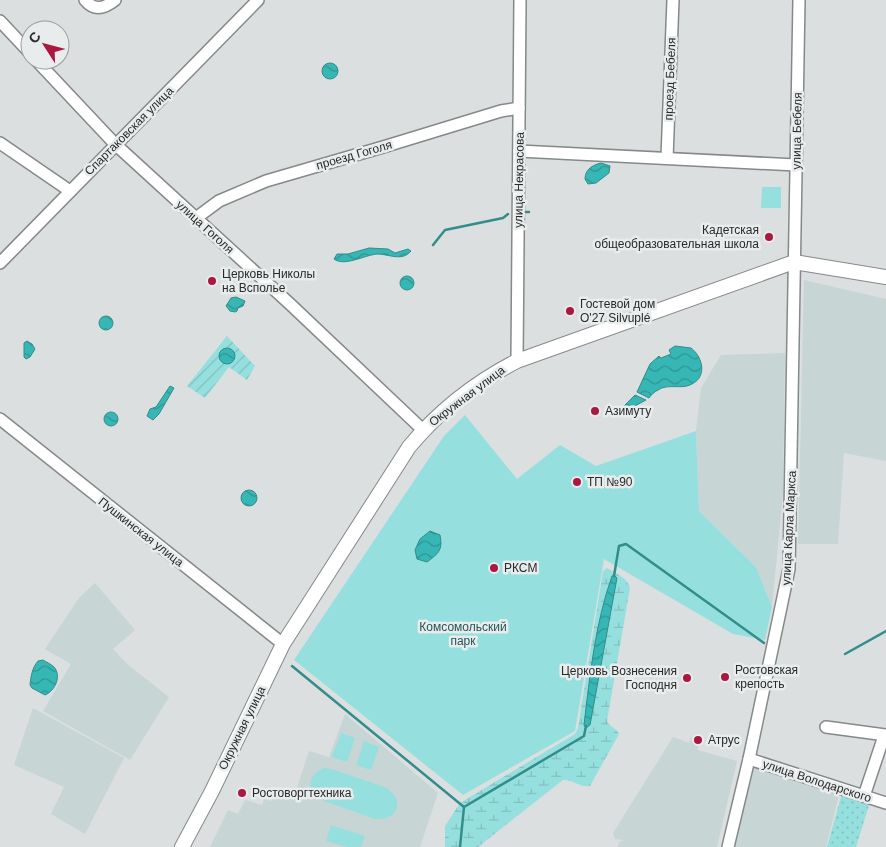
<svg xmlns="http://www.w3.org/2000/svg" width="886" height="847" font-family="Helvetica,sans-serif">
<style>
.built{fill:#c7d5d4}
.grass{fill:url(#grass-dots)}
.wetland{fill:url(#wetland-marsh)}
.park{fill:#95e0de}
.garden{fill:url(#garden-furrows)}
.water{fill:url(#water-waves);stroke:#328d8b}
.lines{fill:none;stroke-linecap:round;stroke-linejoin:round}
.stream{stroke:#328d8b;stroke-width:2.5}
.minor-casing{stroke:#858989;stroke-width:14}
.major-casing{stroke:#858989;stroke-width:16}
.minor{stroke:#fff;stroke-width:11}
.major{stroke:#fff;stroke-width:14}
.poi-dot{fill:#ac173f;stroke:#e8ecec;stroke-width:2}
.labels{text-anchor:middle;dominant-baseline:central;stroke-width:5;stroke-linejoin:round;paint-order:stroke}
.street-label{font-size:12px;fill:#292a2a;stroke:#e8ecec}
.poi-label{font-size:12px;fill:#292a2a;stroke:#e8ecec;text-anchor:start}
.park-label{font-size:12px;fill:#235756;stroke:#e8ecec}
</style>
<defs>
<pattern id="grass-dots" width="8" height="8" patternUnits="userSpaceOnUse" patternTransform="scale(1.25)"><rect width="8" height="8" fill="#95e0de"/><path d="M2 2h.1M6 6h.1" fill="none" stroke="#80c0bf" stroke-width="1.8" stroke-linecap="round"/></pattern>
<pattern id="wetland-marsh" width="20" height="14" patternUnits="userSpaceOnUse" patternTransform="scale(1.25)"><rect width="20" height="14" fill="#95e0de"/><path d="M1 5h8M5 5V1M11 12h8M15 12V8" fill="none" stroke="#80c0bf"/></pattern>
<pattern id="garden-furrows" width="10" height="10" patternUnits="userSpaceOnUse" patternTransform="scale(1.25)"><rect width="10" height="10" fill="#95e0de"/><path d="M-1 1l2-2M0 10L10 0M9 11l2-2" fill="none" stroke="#80c0bf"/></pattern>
<pattern id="water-waves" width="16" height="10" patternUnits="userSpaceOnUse" patternTransform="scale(1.25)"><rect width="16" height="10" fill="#36b7b5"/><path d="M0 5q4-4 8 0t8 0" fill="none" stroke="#2e9593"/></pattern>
</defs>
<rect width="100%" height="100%" fill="#dbdfdf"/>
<g class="built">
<path d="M804,280L886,299V461L844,453L838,544H798Z"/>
<path d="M785,353L783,492L772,607L756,567L699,511L696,431L701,388L721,355Z"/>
<path d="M95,583L135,630L113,649L127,664L169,697L130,760L43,711L71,664L45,649L79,598Z"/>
<path d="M33,708L124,758L85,834L51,814L64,787L14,765Z"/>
<path d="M345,714L438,793L420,847H210L228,810L238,814L245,800L262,805L264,799L272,801L274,795L293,800L309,751L329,757Z"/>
<path d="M696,736L701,738L697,750L737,761L717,847H618L619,842L624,840L615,839L613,833L673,737L689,743L691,737L695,739Z"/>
<path d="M753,765L838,790L839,795L826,847H734Z"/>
</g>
<path class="grass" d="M842,793L870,802L856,847H827Z"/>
<path class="wetland" d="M607,568C615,573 628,578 630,588L607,721C609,727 617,728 619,734L590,786C580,788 573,779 563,780L478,847H445V826L460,803L575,734L578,728L603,571Z"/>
<g class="park">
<path d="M762,187H781V208H761Z"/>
<path d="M465,415L517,479L560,445L596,466L696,431L699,511L756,567L772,607L765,640L733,634L604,559L575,731L463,795L294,660L444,436Z"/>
<path d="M341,733L355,738L347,762L332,757Z"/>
<path d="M364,741L379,747L371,770L356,765Z"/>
<path d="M324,768L332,769L387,788C405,801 398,821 375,819L321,800C306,789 307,776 324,768Z"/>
<path d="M331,825L365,836L361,847H347L326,841Z"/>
</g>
<path class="garden" d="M227,336L255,366L247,380L229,367L205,398L187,386Z"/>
<g class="water">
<circle cx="330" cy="71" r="8"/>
<path d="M601,163L610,166L609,173L596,183L588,184L585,179C585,169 593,165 601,163Z"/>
<path d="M369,248L388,249L395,253L408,249L411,251C402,262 389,254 377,254C365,255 344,267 334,259L337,254H348Z"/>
<circle cx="407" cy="283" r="7"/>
<path d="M236,297L245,301L243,306L238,308L237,311L235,312L230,311L226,306L231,298Z"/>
<circle cx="106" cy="323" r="7"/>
<path d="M27,341L32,344L35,349L30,357L26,359L24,357V343Z"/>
<path d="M675,346L691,348C702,356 708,376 692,384C682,390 668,383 658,390C654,392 651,395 649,398L637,392L650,364L659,356L661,358L671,354L669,350Z"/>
<circle cx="227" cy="356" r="8"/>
<path d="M170,386L174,388L159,414L153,420L147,416L150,409L156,407Z"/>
<path d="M635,395L646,400L631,408L622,411L621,409Z"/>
<circle cx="111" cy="419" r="7"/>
<circle cx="249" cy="498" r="8"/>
<path d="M430,531L440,535C443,550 439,553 427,562L417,559L415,550L420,539Z"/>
<path d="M614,575L617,578L590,725L586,728L584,725C590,675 595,624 612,576Z"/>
<path d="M43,660C46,662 51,664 54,667C62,676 55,691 45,695L32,688L30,685C31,676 32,668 38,661Z"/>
</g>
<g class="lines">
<g class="stream">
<path d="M525,212H529"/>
<path d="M433,245L445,230L503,218L508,214"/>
<path d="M614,576L619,546L626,544L764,643"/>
<path d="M845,654L886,631"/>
<path d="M292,666L464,807L584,736L586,726"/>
<path d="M460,847L464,807"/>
</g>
<defs>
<g id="minor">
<path d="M85,0C95,12 105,8 115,0"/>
<path d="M0,21L30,53"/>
<path d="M36,60L115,144L290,304L423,430"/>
<path d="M0,143L70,191"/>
<path d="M519,151L796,165"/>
<path d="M667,158L673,0"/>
<path d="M196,218L219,201L266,181L383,147L501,111L519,108"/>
<path d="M0,263L258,0"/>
<path d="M517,361L520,0"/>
<path d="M0,419L283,644"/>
<path d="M826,727L886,735"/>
<path d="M749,759L886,803"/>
<path d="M864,796L884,736"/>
<path d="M728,847L749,759L789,569L799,0"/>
</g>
<path id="major" d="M182,847L212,791L283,644L409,447C438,412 476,382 517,361L794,262L886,277"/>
</defs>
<use href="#minor" class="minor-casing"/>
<use href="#major" class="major-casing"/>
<use href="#minor" class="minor"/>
<use href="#major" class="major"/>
</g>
<g class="poi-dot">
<circle cx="769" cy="237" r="5"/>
<circle cx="212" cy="281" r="5"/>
<circle cx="570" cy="311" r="5"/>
<circle cx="595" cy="411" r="5"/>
<circle cx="577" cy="482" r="5"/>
<circle cx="494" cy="568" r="5"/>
<circle cx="725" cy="677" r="5"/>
<circle cx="687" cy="678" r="5"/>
<circle cx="698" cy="740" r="5"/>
<circle cx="242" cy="793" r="5"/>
</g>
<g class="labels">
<g class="street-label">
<text transform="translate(670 79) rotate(-88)">проезд Бебеля</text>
<text transform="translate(129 131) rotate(-45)">Спартаковская улица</text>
<text transform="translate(797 131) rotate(-89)">улица Бебеля</text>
<text transform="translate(354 155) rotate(-16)">проезд Гоголя</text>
<text transform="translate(519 180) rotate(-89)">улица Некрасова</text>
<text transform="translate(205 227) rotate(42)">улица Гоголя</text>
<text transform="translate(467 396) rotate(-37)">Окружная улица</text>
<text transform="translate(789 528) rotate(-87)">улица Карла Маркса</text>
<text transform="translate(141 532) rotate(38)">Пушкинская улица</text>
<text transform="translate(242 728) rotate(-64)">Окружная улица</text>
<text transform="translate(817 781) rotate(18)">улица Володарского</text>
</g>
<g class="poi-label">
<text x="759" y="230" text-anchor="end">Кадетская<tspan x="759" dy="14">общеобразовательная школа</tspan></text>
<text x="222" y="274">Церковь Николы<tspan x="222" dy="14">на Всполье</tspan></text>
<text x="580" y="304">Гостевой дом<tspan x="580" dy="14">O'27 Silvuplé</tspan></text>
<text x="605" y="411">Азимуту</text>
<text x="587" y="482">ТП №90</text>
<text x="504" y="568">РКСМ</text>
<text x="735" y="670">Ростовская<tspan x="735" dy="14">крепость</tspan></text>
<text x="677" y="671" text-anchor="end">Церковь Вознесения<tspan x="677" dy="14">Господня</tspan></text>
<text x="708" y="740">Атрус</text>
<text x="252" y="793">Ростоворгтехника</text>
</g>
<g class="park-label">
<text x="463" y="627">Комсомольский<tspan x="463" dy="14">парк</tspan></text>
</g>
</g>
<g transform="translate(45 45) rotate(306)"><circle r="24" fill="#e8ecec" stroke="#9c9e9e"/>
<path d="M0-4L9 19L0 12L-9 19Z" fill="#ac173f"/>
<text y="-8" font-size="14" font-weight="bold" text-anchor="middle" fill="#292a2a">С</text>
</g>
</svg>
